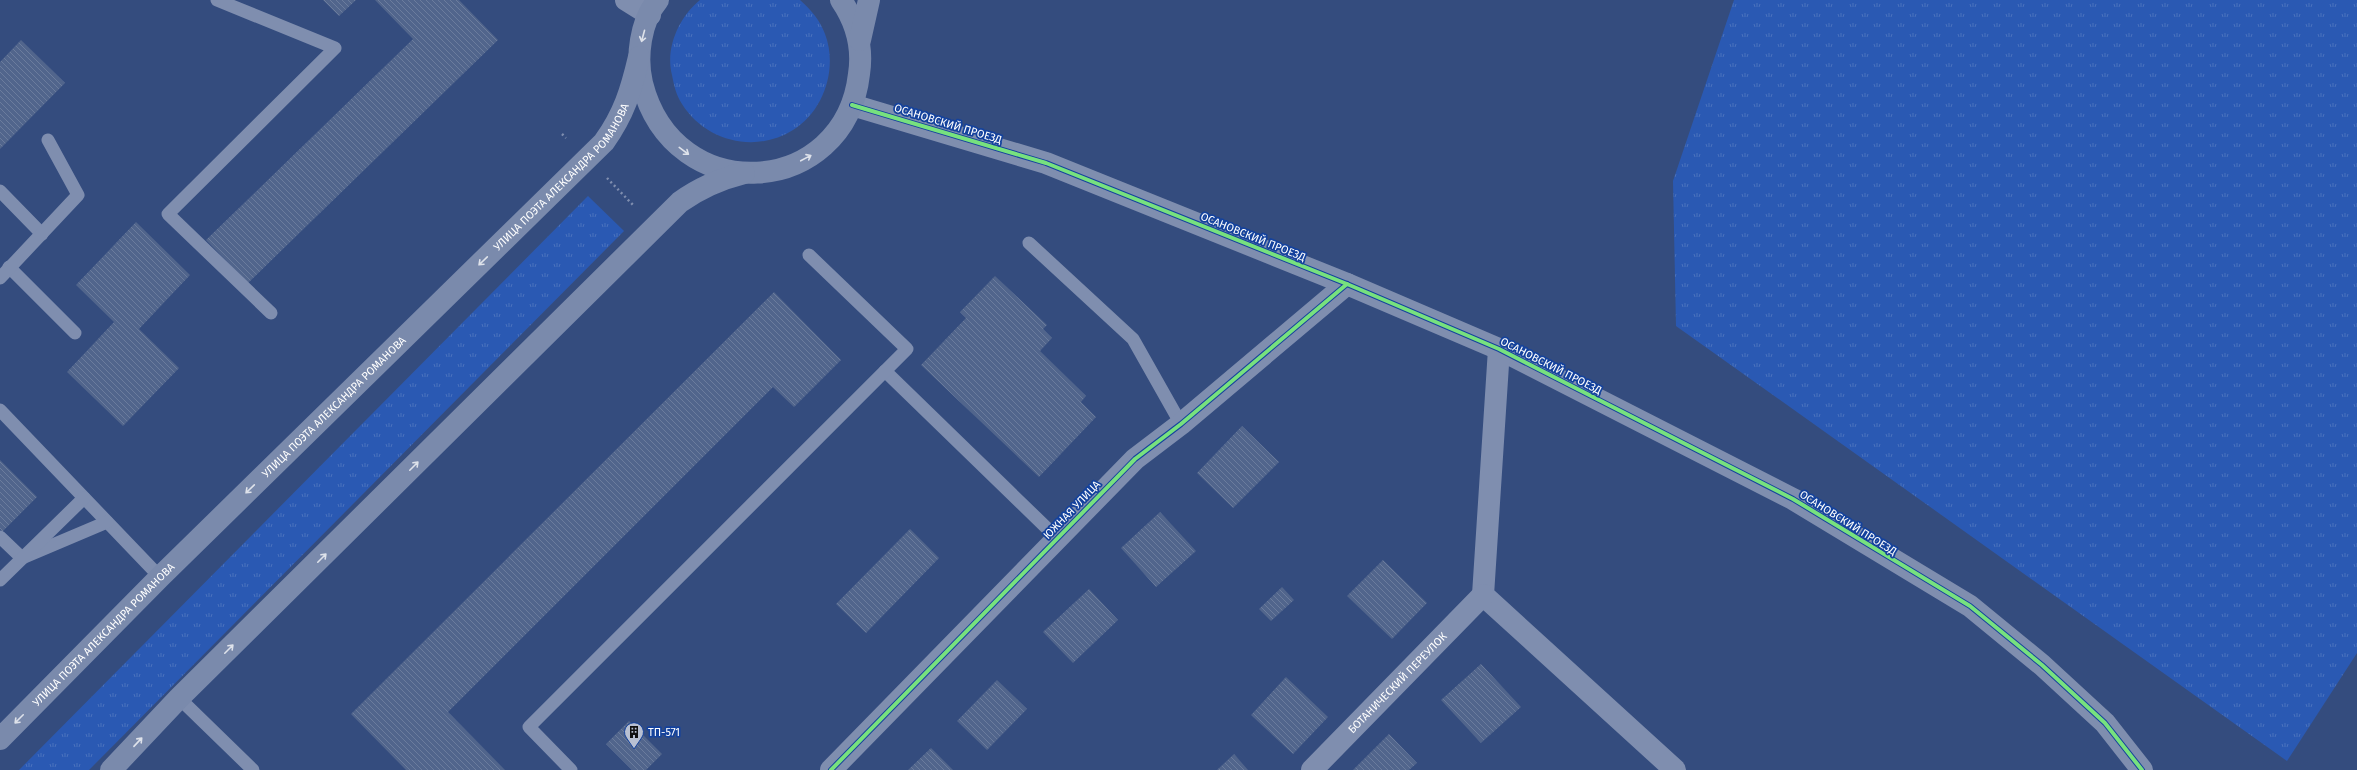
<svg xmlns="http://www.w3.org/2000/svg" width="2357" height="770" font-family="'Fira Sans',sans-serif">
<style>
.grass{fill:url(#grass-tufts)}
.building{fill:url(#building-back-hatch)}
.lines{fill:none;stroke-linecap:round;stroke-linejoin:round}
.path{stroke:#7f8eaf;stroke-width:2.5;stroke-dasharray:2 3;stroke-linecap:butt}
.lane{stroke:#7f8eaf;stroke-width:13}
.street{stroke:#7f8eaf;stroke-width:22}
.secondary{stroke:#7a8aac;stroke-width:22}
.cycleway-casing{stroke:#14429d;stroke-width:6}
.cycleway{stroke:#77e17e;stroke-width:4}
.oneway{stroke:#dee2ea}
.labels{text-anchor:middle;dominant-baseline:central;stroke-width:3.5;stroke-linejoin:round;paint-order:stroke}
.street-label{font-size:11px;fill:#fff;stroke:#14429d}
.poi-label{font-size:11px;fill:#fff;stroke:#14429d;text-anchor:start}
</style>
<defs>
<pattern id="grass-tufts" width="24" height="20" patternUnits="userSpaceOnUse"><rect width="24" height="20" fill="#2a59b3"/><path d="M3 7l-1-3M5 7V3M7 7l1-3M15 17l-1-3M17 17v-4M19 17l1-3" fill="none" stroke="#4a72be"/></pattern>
<pattern id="building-back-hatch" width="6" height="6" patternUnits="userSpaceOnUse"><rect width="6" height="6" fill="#51658c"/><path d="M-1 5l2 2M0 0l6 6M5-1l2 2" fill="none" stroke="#6b7c9d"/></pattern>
</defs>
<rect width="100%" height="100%" fill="#344c7e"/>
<g class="grass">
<path d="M700,0H800C811,10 820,20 825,34C838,68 824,111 793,130C755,154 705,141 682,104C676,95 674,85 672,75C665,48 679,17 700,0Z"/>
<path d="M1734,0H2357V653L2287,761L1676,326L1673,181Z"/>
<path d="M588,196L624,231L89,770H19Z"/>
</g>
<g class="building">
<path d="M323,0H356L339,16Z"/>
<path d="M375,0H459L498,40L248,283L206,240L413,39Z"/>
<path d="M21,40L65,83L0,149V62Z"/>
<path d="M136,222L190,275L139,329L179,368L123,426L67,372L114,322L76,285Z"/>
<path d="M995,276L1047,325L1043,329L1052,338L1040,351L1086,396L1081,402L1096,417L1039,477L921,365L966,318L960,312Z"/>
<path d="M774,292L841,360L794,407L773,387L448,712L505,770H406L351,714Z"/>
<path d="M1242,426L1279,462L1233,508L1197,473Z"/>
<path d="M0,460L37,497L2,532L0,529Z"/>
<path d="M1160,512L1196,551L1156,587L1121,548Z"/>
<path d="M910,529L939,558L866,633L836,604Z"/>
<path d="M1383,560L1427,603L1392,639L1347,596Z"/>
<path d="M1282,587L1294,600L1271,621L1259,609Z"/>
<path d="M1089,589L1118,620L1073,663L1043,632Z"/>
<path d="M1481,664L1521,707L1481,743L1441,700Z"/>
<path d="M1286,677L1328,717L1293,754L1251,715Z"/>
<path d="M997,680L1027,709L987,750L957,721Z"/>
<path d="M629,721L662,754L646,770H632L606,744Z"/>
<path d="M1389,734L1417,763L1409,770H1353Z"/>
<path d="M931,748L953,770H908Z"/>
<path d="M1234,754L1248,770H1217Z"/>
</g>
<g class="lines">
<g class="path">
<path d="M562,134L566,138"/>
<path d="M607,178L634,206"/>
</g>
<g class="lane">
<path d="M217,0L335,48L168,214L271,313"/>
<path d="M0,191L42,234"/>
<path d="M1029,243L1133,339L1181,424"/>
<path d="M9,267L75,333"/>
<path d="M0,278L78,195L48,140"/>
<path d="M885,371L1057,538"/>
<path d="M0,410L160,577"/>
<path d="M0,537L22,558L107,522"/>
<path d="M0,580L84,498"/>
<path d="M179,698L253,770"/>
<path d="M571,770L529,727L907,349L809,255"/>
</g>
<g class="street">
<path d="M626,0L650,15"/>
<path d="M852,105L1046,163L1347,284L1499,349L1793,499L1970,606L2042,665L2105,723L2142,770"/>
<path d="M1499,349L1483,595L1675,770"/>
<path d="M831,770L1135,459L1181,424L1347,284"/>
<path id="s1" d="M1312,770L1483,595"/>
</g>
<g class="secondary">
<path d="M658,0C640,21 636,58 642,83C674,210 845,198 859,74C863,48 856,22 841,0"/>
<path d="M860,40L869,0"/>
<path id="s2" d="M0,739L160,577L604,142C624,114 631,91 639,57"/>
<path d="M111,770L179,698L680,202C701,187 720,179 744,173"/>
</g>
<defs>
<g id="cycleway">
<path d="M852,105L1046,163L1347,284L1499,349L1793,499L1970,606L2042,665L2105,723L2142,770"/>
<path d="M831,770L1135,459L1181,424L1347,284"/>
</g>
</defs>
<use href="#cycleway" class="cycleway-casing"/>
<use href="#cycleway" class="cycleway"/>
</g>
<defs><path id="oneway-shaft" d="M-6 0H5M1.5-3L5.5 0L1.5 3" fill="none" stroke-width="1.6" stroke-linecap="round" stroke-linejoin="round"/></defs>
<g class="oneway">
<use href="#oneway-shaft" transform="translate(643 36) rotate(105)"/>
<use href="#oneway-shaft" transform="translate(684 151) rotate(37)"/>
<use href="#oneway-shaft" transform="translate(806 158) rotate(-28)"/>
<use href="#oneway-shaft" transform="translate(483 261) rotate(136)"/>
<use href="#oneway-shaft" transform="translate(414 466) rotate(-45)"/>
<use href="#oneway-shaft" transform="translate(250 489) rotate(136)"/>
<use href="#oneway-shaft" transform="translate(322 558) rotate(-45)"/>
<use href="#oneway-shaft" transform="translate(229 649) rotate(-45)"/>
<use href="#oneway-shaft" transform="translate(19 719) rotate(135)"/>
<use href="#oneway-shaft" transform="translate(138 742) rotate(-47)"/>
</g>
<defs>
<symbol id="building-pin" viewBox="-11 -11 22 30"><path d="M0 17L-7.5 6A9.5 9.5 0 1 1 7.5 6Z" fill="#b8c0d2" stroke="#14429d"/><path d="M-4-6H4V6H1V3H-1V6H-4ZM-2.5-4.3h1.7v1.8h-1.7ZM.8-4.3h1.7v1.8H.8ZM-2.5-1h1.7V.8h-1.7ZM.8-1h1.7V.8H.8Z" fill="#111"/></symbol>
</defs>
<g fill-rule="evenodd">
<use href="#building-pin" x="623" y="721" width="22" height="30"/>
</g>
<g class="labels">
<g class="street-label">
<text transform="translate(948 124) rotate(17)">ОСАНОВСКИЙ ПРОЕЗД</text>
<text stroke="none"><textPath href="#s2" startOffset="795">УЛИЦА ПОЭТА АЛЕКСАНДРА РОМАНОВА</textPath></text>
<text transform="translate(1253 237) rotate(22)">ОСАНОВСКИЙ ПРОЕЗД</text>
<text transform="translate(1551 366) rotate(27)">ОСАНОВСКИЙ ПРОЕЗД</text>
<text stroke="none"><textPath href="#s2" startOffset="471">УЛИЦА ПОЭТА АЛЕКСАНДРА РОМАНОВА</textPath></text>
<text transform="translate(1072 510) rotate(-46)">ЮЖНАЯ УЛИЦА</text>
<text transform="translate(1848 523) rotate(32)">ОСАНОВСКИЙ ПРОЕЗД</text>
<text stroke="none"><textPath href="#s2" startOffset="147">УЛИЦА ПОЭТА АЛЕКСАНДРА РОМАНОВА</textPath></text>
<text stroke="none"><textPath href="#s1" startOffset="122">БОТАНИЧЕСКИЙ ПЕРЕУЛОК</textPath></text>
</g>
<g class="poi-label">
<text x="648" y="732">ТП-571</text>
</g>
</g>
</svg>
